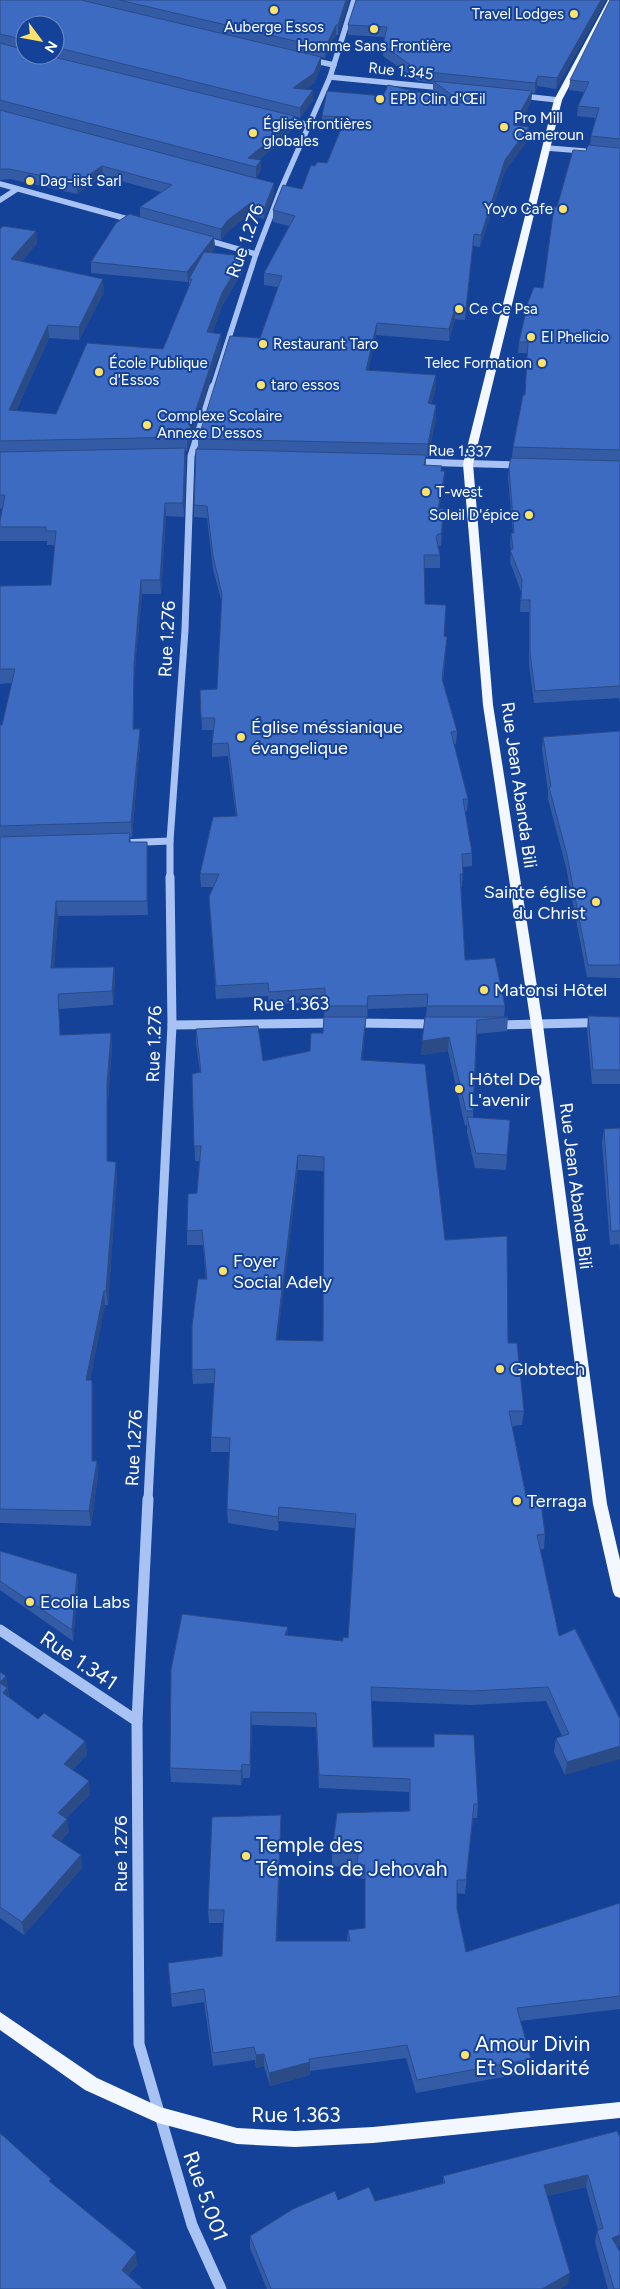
<svg xmlns="http://www.w3.org/2000/svg" width="620" height="2289" font-family="Figtree,sans-serif">
<style>
.lines{fill:none;stroke-linecap:round;stroke-linejoin:round}
.minor-far3{stroke:#a8c3f3;stroke-width:5.5}
.minor-far2{stroke:#a8c3f3;stroke-width:7}
.minor-far1{stroke:#a8c3f3;stroke-width:9}
.minor{stroke:#a8c3f3;stroke-width:11}
.major{fill:#f3f7ff;fill-rule:evenodd}
.wall{fill:#345ca6;fill-rule:evenodd}
.shaded-wall{fill:#2b4b87}
.building{fill:#3d6bc1;stroke:#2b4b87;fill-rule:evenodd}
.poi-dot{fill:#ffe269;stroke:#144299;stroke-width:2}
.labels{text-anchor:middle;dominant-baseline:central;stroke-width:4;stroke-linejoin:round;paint-order:stroke}
.far-poi-label{font-size:15px;fill:#fff;stroke:#144299;text-anchor:start}
.far-street-label{font-size:15px;fill:#fff;stroke:#144299}
.street-label{font-size:18px;fill:#fff;stroke:#144299}
.poi-label{font-size:18px;fill:#fff;stroke:#144299;text-anchor:start}
.near-street-label{font-size:21px;fill:#fff;stroke:#144299}
.near-poi-label{font-size:21px;fill:#fff;stroke:#144299;text-anchor:start}
</style>
<rect width="100%" height="100%" fill="#144299"/>
<g class="lines">
<g class="minor-far3">
<path d="M311,60L334,65"/>
<path d="M330,77L444,88"/>
<path d="M522,96L558,100"/>
<path d="M284,119L309,125"/>
<path d="M547,148L584,151"/>
<path d="M0,184L135,221"/>
<path d="M0,200L17,189"/>
<path d="M203,239L256,254"/>
<path d="M213,387L256,254L281,189L330,77L354,0"/>
</g>
<g class="minor-far2">
<path d="M415,462L520,465"/>
<path d="M120,843L170,841"/>
<path d="M170,878V841L185,630L191,456L213,386"/>
</g>
<g class="minor-far1">
<path d="M355,1023L435,1024"/>
<path d="M172,1025L335,1023"/>
<path d="M495,1025L620,1022"/>
<path d="M148,1500L172,1025L170,877"/>
</g>
<g class="minor">
<path d="M148,1499L137,1721L139,2044L192,2225L221,2289"/>
<path d="M0,1630L137,1721"/>
</g>
<g class="major">
<path d="M608,0H614L562,100L473,464L493,705L543,1025L607,1504L620,1560V1598L615,1596L613,1592L593,1504L531,1025L483,705L463,464L554,100Z"/>
<path d="M0,2012L97,2078L160,2107L237,2128L295,2131L373,2127L620,2102V2118L373,2143L295,2147L237,2144L158,2123L85,2090L0,2030Z"/>
</g>
</g>
<g class="wall">
<path d="M0,0H349L338,35H336L325,58L321,57V67L314,83L305,89L313,100L300,118L294,116V126L284,140L259,159L261,170L256,178L90,134L274,194L264,219L249,215L228,231L221,240L214,238L215,248L211,253L244,269L222,306L212,333L221,347L187,451H185L186,461L184,517L166,516L161,594H142L134,678V729L140,743L132,837H130L131,842L148,856V915L58,916L54,968L114,967L115,981L113,1005L59,1009L60,1035L111,1033L112,1047L108,1100V1162L117,1176L108,1305H105L90,1380H92L93,1394V1461H97L98,1475L91,1526L0,1523V725H2L12,683L0,684V586L51,585L55,545H47V541H0V521L2,509L0,508V229L36,231L37,243L22,261L104,292L79,340L49,338L16,411L56,414L163,349L189,286V281L188,282L91,273V262L140,217V207L161,192L103,176L77,194L10,179L0,180ZM25,25H55V55H47L7,45L25,49Z"/>
<path d="M606,0L556,89L537,86L535,93H532L531,102L518,126L529,127V138L505,171L480,247L473,246L465,320L455,319L449,341L376,335L368,370L436,387L431,404L436,405V418L428,457H426V465L442,471L444,483L439,509L443,522L441,546H438L440,555V568H424L425,604L446,605L444,636L447,637L446,649L443,681L457,731L456,744H454L468,799L467,811L465,812L472,853V866L463,867L462,887H461L465,960L505,1006L504,1017H508L507,1031L477,1034L473,1118L510,1120L506,1170L475,1168L467,1132V1125L465,1126L448,1051L421,1055L426,1017L427,1007L368,1009L367,1019H366L365,1031L362,1060L445,1240L508,1343L524,1411L522,1425L512,1426L526,1496L545,1534L544,1549H540L559,1636L620,1719L565,1775L554,1752L556,1738L562,1736L546,1701L471,1705L371,1701L373,1747H434V1734L478,1804L477,1818H473L465,1894L457,1893V1909L466,1952L620,1903V2009L520,2021L531,2059L530,2072L416,2093L406,2058L310,2071V2075L270,2086L264,2066L256,2068L255,2060L213,2066L204,2002L172,2007L168,1963L222,1956L223,1923H209L208,1910L281,1815L277,1941H347L348,1930L365,1928V1879L357,1878V1868L332,1866V1852L409,1811V1792L319,1788L316,1727L252,1725L250,1778H243L241,1785L171,1782L170,1768L288,1636L343,1641L348,1638L355,1528L279,1521L278,1531L228,1523L227,1509L230,1452H211V1437L214,1383L193,1384L192,1370L206,1279L203,1245H187V1231L197,1193L199,1161H195L192,1074L200,1072L196,1043V1029L263,1061L310,1051L323,1033L325,1001L269,1005L268,996L216,999L209,897L213,887H201L200,874L236,816L228,756L212,757V744L213,730H202L200,690L217,689L222,603L213,569L207,518L194,517V505L198,449V439L260,338L278,287L264,285V273L289,226L273,222V210L302,189L315,166L327,163L341,128L322,127V116L383,96L440,97L433,92V83L418,81L383,56V45L385,37L348,35V25ZM298,1170L324,1171L323,1341L277,1340Z"/>
<path d="M620,0V703L619,698L534,703L529,665V612H520L521,592L510,562L511,550L510,545L511,533H513L508,478L509,467L512,458L513,447L525,395L527,353H518L519,342L543,288L557,207L586,151L590,146L591,136L596,118L577,116L578,106L584,92L569,90L570,80Z"/>
<path d="M620,731V978L587,977L566,867L548,799V791L542,749L543,737Z"/>
<path d="M588,1016L620,1017V1084H592L587,1029Z"/>
<path d="M620,1128V1251L619,1244L610,1245L602,1143L604,1129Z"/>
<path d="M0,1551L77,1574L78,1585L73,1641L0,1590Z"/>
<path d="M0,1672L6,1676L9,1697L38,1719L85,1741L87,1755L72,1770L90,1794L66,1818L69,1832L60,1841L82,1868L24,1935L0,1918Z"/>
<path d="M620,2137V2245L617,2247L620,2289H608L595,2242L597,2231L598,2230L586,2187L547,2196L568,2284L560,2289H267L250,2248V2236L338,2200L375,2201L443,2183V2176Z"/>
</g>
<g class="shaded-wall">
<path d="M346,0H349L338,35V25Z"/>
<path d="M601,0H606L556,89L557,78Z"/>
<path d="M336,25V35L325,58V48Z"/>
<path d="M321,57V67L314,83L293,99V88Z"/>
<path d="M538,76L537,86L535,93V83Z"/>
<path d="M313,90V100L300,118V108Z"/>
<path d="M532,91L531,102L513,136V125Z"/>
<path d="M294,116V126L284,140L251,166L248,158Z"/>
<path d="M529,127V138L505,171L480,247L481,235L505,160Z"/>
<path d="M261,160V170L256,178V167Z"/>
<path d="M102,166L103,176L77,194V183Z"/>
<path d="M274,183V194L264,219V209Z"/>
<path d="M249,204V215L228,231L221,240V229L228,220Z"/>
<path d="M36,231L37,243L12,272L11,259Z"/>
<path d="M474,234L473,246L465,320L466,308Z"/>
<path d="M214,237L215,248L190,279H189V281L188,282L187,272Z"/>
<path d="M244,256V269L222,306L207,346V332L222,293Z"/>
<path d="M103,279L104,292L79,340V327Z"/>
<path d="M455,307V319L449,341V329Z"/>
<path d="M377,323L376,335L366,382V370Z"/>
<path d="M48,325L49,338L10,424L9,410Z"/>
<path d="M221,334V347L187,451V437Z"/>
<path d="M436,375V387L428,415V403Z"/>
<path d="M436,405V418L428,457V444Z"/>
<path d="M185,448L186,461L184,517L183,503Z"/>
<path d="M445,471L444,483L437,522L438,509Z"/>
<path d="M165,503L166,516L161,594L160,580Z"/>
<path d="M444,509L443,522L441,546V534Z"/>
<path d="M141,580L142,594L134,678V743L133,729L134,664Z"/>
<path d="M447,637L446,649L441,692L442,679Z"/>
<path d="M140,729V743L132,837L131,822Z"/>
<path d="M147,842L148,856V915L147,901Z"/>
<path d="M56,901L58,916L53,982L51,968Z"/>
<path d="M114,967L115,981L113,1005L112,991Z"/>
<path d="M368,996V1009L367,1019V1006Z"/>
<path d="M366,1017L365,1031L361,1075V1060Z"/>
<path d="M111,1033L112,1047L108,1100V1176L107,1161V1085Z"/>
<path d="M449,1037L448,1051L421,1055L422,1041Z"/>
<path d="M298,1155V1170L276,1355V1340Z"/>
<path d="M116,1162L117,1176L108,1305L106,1291Z"/>
<path d="M104,1291L105,1305L87,1394L86,1380Z"/>
<path d="M92,1380L93,1394V1475L92,1461Z"/>
<path d="M97,1461L98,1475L91,1526L89,1511Z"/>
<path d="M279,1507V1521L278,1531V1517Z"/>
<path d="M77,1574L78,1585L73,1641L72,1630Z"/>
<path d="M288,1627V1641L285,1635Z"/>
<path d="M6,1676L9,1701L5,1706L0,1682Z"/>
<path d="M251,1712L252,1725L250,1778V1765Z"/>
<path d="M85,1741L87,1755L65,1778L64,1764Z"/>
<path d="M620,1746V1759L565,1775L567,1762Z"/>
<path d="M242,1764L243,1778L241,1785V1771Z"/>
<path d="M89,1781L90,1794L59,1826L58,1813Z"/>
<path d="M281,1815V1828L277,1954L276,1941Z"/>
<path d="M67,1819L69,1832L54,1849L52,1836Z"/>
<path d="M81,1855L82,1868L24,1935L22,1922Z"/>
<path d="M264,2054V2066L256,2068V2055Z"/>
<path d="M310,2062V2075L270,2086L269,2073Z"/>
<path d="M588,2175L586,2187L542,2197L544,2185Z"/>
<path d="M620,2235V2245L610,2250L612,2238Z"/>
<path d="M136,2252L137,2265L123,2283L122,2270Z"/>
<path d="M570,2273L568,2284L560,2289H542Z"/>
</g>
<g class="building">
<path d="M0,0H81L321,57L314,73L293,88L313,90L300,108L55,47V25H25V40L0,34Z"/>
<path d="M119,0H346L338,25H336L325,48Z"/>
<path d="M356,0H601L557,78L538,76L535,83L418,71L383,45L387,27L348,25Z"/>
<path d="M610,0H620V139L591,136L599,108L578,106L589,82L570,80Z"/>
<path d="M0,43L25,50V55H46L294,116L284,129L248,158L261,160L256,167L0,100Z"/>
<path d="M433,81L532,91L513,125L529,127L505,160L481,235L474,234L466,308L455,307L449,329L377,323L366,370L436,375L428,403L436,405L428,444L198,439L230,336L260,338L282,276L264,273L295,216L273,210L283,185L302,189L311,165L315,166L317,162L327,163L346,117L322,116L327,91L383,96L388,85L463,103Z"/>
<path d="M0,110L274,183L264,209L249,204L228,220L221,229L140,207L172,185L102,166L77,183L9,169H0Z"/>
<path d="M588,145L620,148V450L513,447L523,395H525L528,342H519L528,302L534,287L543,288L554,207H557L573,150L586,151Z"/>
<path d="M129,214L214,237L187,272L91,262L116,223Z"/>
<path d="M3,226L36,231L11,259L103,279L79,327L48,325L9,410L56,414L87,343L163,349L192,279H189L204,252L244,256L222,293L207,332L221,334L187,437L0,441V229Z"/>
<path d="M185,448L183,503H165L160,580H141L134,664L133,729H140L131,822L0,826V725H2L15,669H0V586L51,585L56,531H46V527H0V521L5,495H0V452Z"/>
<path d="M196,449L426,455L424,465L442,466L441,471H445L438,509H444L441,534H438L436,537L440,555H424L425,604L446,605L444,636L447,637L442,679L457,731L451,732L468,799H463L472,853L462,854L463,874H460L465,960L495,958L505,1006H427L428,994L368,996L367,1006H325V988L269,992L268,983L216,986L209,897L219,874H200L213,817L237,816L228,743L212,744L215,718H201L200,690L217,689L222,594L213,556L207,506L194,505Z"/>
<path d="M511,458L620,461V686L535,691L530,653V600H521L522,580L510,550L513,549L511,533H514L509,467Z"/>
<path d="M620,731V965H588L567,855L549,787H551L543,737Z"/>
<path d="M130,833L129,842H147V901H56L51,968L114,967L112,991L58,994L60,1035L111,1033L107,1085V1161L116,1162L106,1291H104L86,1380H92V1461H97L89,1511L0,1509V837Z"/>
<path d="M588,1016L620,1017V1070H593Z"/>
<path d="M324,1017H366L361,1060L425,1064L445,1240L507,1236L508,1343H517L524,1411H509L526,1496L540,1495L545,1534L537,1535L559,1636L575,1629L620,1719V1746L567,1762L556,1738L569,1734L548,1687L472,1691L371,1687L373,1747H434V1734L474,1735L478,1804H474L466,1880H457V1909L466,1952L620,1903V1996L517,2008L531,2059L417,2080L407,2045L309,2059L310,2062L269,2073L264,2054L256,2055L254,2047L213,2053L204,1989L171,1994L168,1963L222,1956L224,1910H208L212,1817L281,1815L276,1941H350L348,1930L365,1928V1865L357,1864L358,1854L332,1852L337,1813L410,1811V1779L319,1775L316,1713L251,1712L250,1765L242,1764L241,1771L170,1768L171,1670L182,1614L288,1627L285,1635L343,1641V1637L348,1638L356,1514L279,1507L278,1517L227,1509L230,1438L211,1437L215,1369L192,1370V1326L198,1279H207L202,1230L187,1231L188,1194L197,1193L201,1146H194L192,1074L201,1072L196,1029L258,1026L263,1061L310,1051L311,1033H323ZM298,1155L324,1157L323,1341L276,1340Z"/>
<path d="M425,1017H508L477,1020L473,1111H466L449,1037L422,1041Z"/>
<path d="M467,1117L510,1120L507,1155L476,1153Z"/>
<path d="M620,1128V1231H611L604,1129Z"/>
<path d="M0,1551L77,1574L72,1630L0,1581Z"/>
<path d="M0,1672L6,1676L0,1682Z"/>
<path d="M0,1683L7,1688L3,1693L38,1719L44,1713L85,1741L64,1764L89,1781L58,1813L67,1819L52,1836L81,1855L22,1922L0,1907Z"/>
<path d="M617,2131L620,2137V2235L612,2238L620,2252V2289H614L597,2231L603,2228L588,2175L544,2185L570,2273L542,2289H271L250,2236L293,2209L335,2191L338,2200L369,2187L375,2201L445,2183L443,2176Z"/>
<path d="M0,2133L51,2179L49,2181L136,2252L122,2270L143,2289H0Z"/>
</g>
<g class="poi-dot">
<circle cx="274" cy="10" r="5"/>
<circle cx="574" cy="14" r="5"/>
<circle cx="374" cy="29" r="5"/>
<circle cx="380" cy="99" r="5"/>
<circle cx="504" cy="127" r="5"/>
<circle cx="253" cy="133" r="5"/>
<circle cx="30" cy="181" r="5"/>
<circle cx="563" cy="209" r="5"/>
<circle cx="459" cy="309" r="5"/>
<circle cx="531" cy="337" r="5"/>
<circle cx="263" cy="344" r="5"/>
<circle cx="542" cy="363" r="5"/>
<circle cx="99" cy="372" r="5"/>
<circle cx="261" cy="385" r="5"/>
<circle cx="147" cy="425" r="5"/>
<circle cx="426" cy="492" r="5"/>
<circle cx="529" cy="515" r="5"/>
<circle cx="241" cy="737" r="5"/>
<circle cx="596" cy="902" r="5"/>
<circle cx="484" cy="990" r="5"/>
<circle cx="459" cy="1089" r="5"/>
<circle cx="223" cy="1271" r="5"/>
<circle cx="500" cy="1369" r="5"/>
<circle cx="517" cy="1501" r="5"/>
<circle cx="30" cy="1602" r="5"/>
<circle cx="246" cy="1856" r="5"/>
<circle cx="465" cy="2055" r="5"/>
</g>
<g class="labels">
<g class="far-poi-label">
<text x="564" y="14" text-anchor="end">Travel Lodges</text>
<text x="274" y="27" text-anchor="middle">Auberge Essos</text>
<text x="374" y="46" text-anchor="middle">Homme Sans Frontière</text>
<text x="390" y="99">EPB Clin d'Œil</text>
<text x="514" y="118">Pro Mill<tspan x="514" dy="17">Cameroun</tspan></text>
<text x="263" y="124">Église frontières<tspan x="263" dy="17">globales</tspan></text>
<text x="40" y="181">Dag-iist Sarl</text>
<text x="553" y="209" text-anchor="end">Yoyo Cafe</text>
<text x="469" y="309">Ce Ce Psa</text>
<text x="541" y="337">El Phelicio</text>
<text x="273" y="344">Restaurant Taro</text>
<text x="109" y="363">École Publique<tspan x="109" dy="17">d'Essos</tspan></text>
<text x="532" y="363" text-anchor="end">Telec Formation</text>
<text x="271" y="385">taro essos</text>
<text x="157" y="416">Complexe Scolaire<tspan x="157" dy="17">Annexe D'essos</tspan></text>
<text x="436" y="492">T-west</text>
<text x="519" y="515" text-anchor="end">Soleil D'épice</text>
</g>
<g class="far-street-label">
<text transform="translate(401 71) rotate(6)">Rue 1.345</text>
<text transform="translate(460 451) rotate(1)">Rue 1.337</text>
</g>
<g class="street-label">
<text transform="translate(245 241) rotate(-70)">Rue 1.276</text>
<text transform="translate(167 639) rotate(-87)">Rue 1.276</text>
<text transform="translate(519 785) rotate(82)">Rue Jean Abanda Bili</text>
<text transform="translate(291 1004) rotate(-1)">Rue 1.363</text>
<text transform="translate(154 1044) rotate(-88)">Rue 1.276</text>
<text transform="translate(576 1186) rotate(83)">Rue Jean Abanda Bili</text>
<text transform="translate(134 1448) rotate(-87)">Rue 1.276</text>
<text transform="translate(121 1854) rotate(-90)">Rue 1.276</text>
</g>
<g class="poi-label">
<text x="251" y="727">Église méssianique<tspan x="251" dy="21">évangelique</tspan></text>
<text x="586" y="892" text-anchor="end">Sainte église<tspan x="586" dy="21">du Christ</tspan></text>
<text x="494" y="990">Matonsi Hôtel</text>
<text x="469" y="1079">Hôtel De<tspan x="469" dy="21">L'avenir</tspan></text>
<text x="233" y="1261">Foyer<tspan x="233" dy="21">Social Adely</tspan></text>
<text x="510" y="1369">Globtech</text>
<text x="527" y="1501">Terraga</text>
<text x="40" y="1602">Ecolia Labs</text>
</g>
<g class="near-street-label">
<text transform="translate(79 1660) rotate(34)">Rue 1.341</text>
<text x="296" y="2114">Rue 1.363</text>
<text transform="translate(206 2196) rotate(70)">Rue 5.001</text>
</g>
<g class="near-poi-label">
<text x="256" y="1844">Temple des<tspan x="256" dy="24">Témoins de Jehovah</tspan></text>
<text x="475" y="2043">Amour Divin<tspan x="475" dy="24">Et Solidarité</tspan></text>
</g>
</g>
<g transform="translate(40 40) rotate(122)"><circle r="24" fill="#144299" stroke="#728ec2"/>
<path d="M0-4L9 19L0 12L-9 19Z" fill="#ffe269"/>
<text y="-8" font-size="14" font-weight="bold" text-anchor="middle" fill="#ffffff">N</text>
</g>
</svg>
